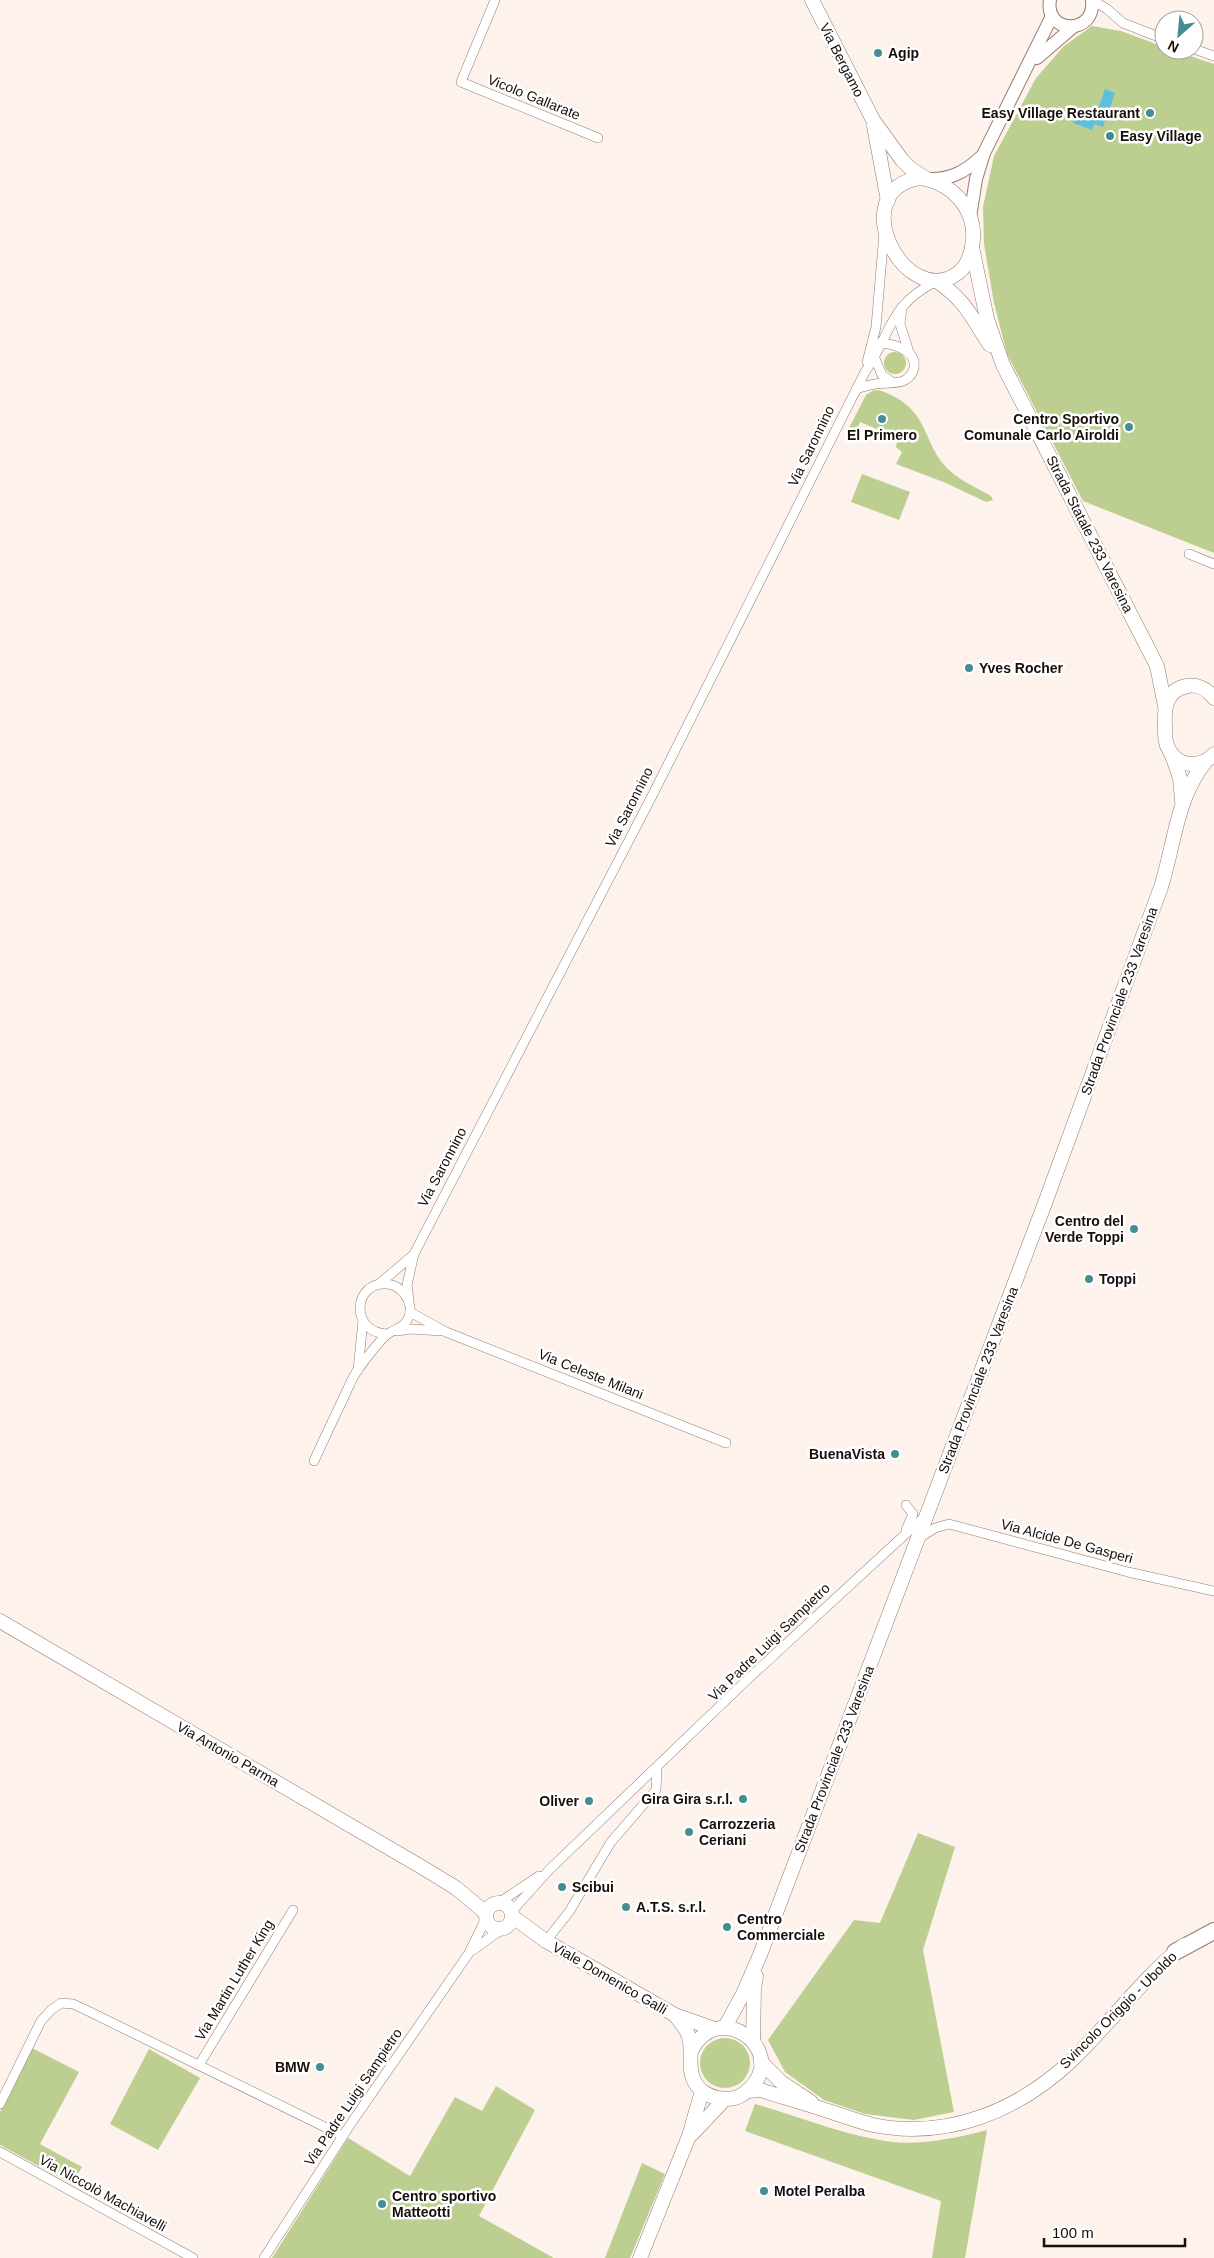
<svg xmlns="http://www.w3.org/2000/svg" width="1214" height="2258" font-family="Helvetica,sans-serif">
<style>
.green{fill:#bccf90}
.water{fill:#5dbfd9}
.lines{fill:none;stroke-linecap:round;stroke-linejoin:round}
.street-casing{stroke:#957b6e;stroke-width:10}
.secondary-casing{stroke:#957b6e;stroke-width:14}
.primary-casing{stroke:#957b6e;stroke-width:15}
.highway-casing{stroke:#957b6e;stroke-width:18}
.street{stroke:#fff;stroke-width:9}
.secondary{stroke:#fff;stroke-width:12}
.primary{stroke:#fff;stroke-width:14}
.highway{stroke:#fff;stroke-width:16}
.poi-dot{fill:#458d91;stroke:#fff;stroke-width:2}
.labels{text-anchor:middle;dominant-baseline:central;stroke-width:5;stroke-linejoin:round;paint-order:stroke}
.poi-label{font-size:14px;font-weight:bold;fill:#180e0a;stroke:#fff;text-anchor:start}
.street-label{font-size:14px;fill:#180e0a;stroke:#fff}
</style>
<rect width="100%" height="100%" fill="#fef2ec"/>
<g class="green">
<path d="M1092,26L1121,31L1164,47V50H1172L1214,64V553L1083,501L1007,354L994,303L984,244L983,207L994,156L1036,78L1064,46Z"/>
<circle cx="895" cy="363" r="11"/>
<path d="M874,390C882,390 887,393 895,397C926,414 924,439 943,464C955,478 975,487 991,496L993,500L986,502L946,483L896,464L902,452L896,447L898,438L860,422L856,431L849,428L866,395Z"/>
<path d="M862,474L910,492L899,520L851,502Z"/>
<path d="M918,1833L955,1847L923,1950L954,2112L914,2120L865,2114L824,2100L785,2072L768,2040L854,1920L880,1923Z"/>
<circle cx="725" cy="2063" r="25"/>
<path d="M32,2048L79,2072L40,2144L82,2167L72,2184L0,2145V2112Z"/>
<path d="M149,2049L200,2078L158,2150L110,2124Z"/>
<path d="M496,2086L535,2110L479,2216L554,2258H272L348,2138L410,2176L455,2097L482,2111Z"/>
<path d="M755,2104C801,2117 845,2136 892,2142C922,2145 958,2138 987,2130L965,2258H932L941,2201L745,2131Z"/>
<path d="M642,2163L665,2174L630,2258H605Z"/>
</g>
<path class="water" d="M1105,89L1115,93L1103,127L1094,124L1092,130L1073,123L1077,113L1095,118Z"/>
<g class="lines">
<defs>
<g id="street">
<path d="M495,0L461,82L598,138"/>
<path d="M1092,0L1107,9L1123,23L1164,39"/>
<path d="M1194,49L1214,56"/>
<path d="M902,307L900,324L909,352"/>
<path d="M873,354L882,375L892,382"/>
<path d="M867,362L876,327L884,233"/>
<path d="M856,389C862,387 868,385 875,384C884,382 897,385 905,380C910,377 913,373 914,368C917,349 891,343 877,343"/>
<path d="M1189,554L1214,564"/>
<path d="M379,1284L412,1256"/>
<path d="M409,1300L407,1285L414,1254L652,796L865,372C892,333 888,305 937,281"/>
<path d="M410,1312L446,1332L726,1443"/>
<path d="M397,1331L411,1329L441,1331"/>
<path d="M358,1370L363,1321"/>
<path d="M314,1461C323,1441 333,1420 343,1399C348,1389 352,1377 359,1368C365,1360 380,1339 389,1333C397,1328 404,1328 409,1317C414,1303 402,1285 387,1284C353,1281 349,1333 388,1334"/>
<path d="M906,1505L913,1514L906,1530"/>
<path d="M919,1538L935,1528L949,1524L1128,1572L1214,1591"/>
<path d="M500,1902L539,1876"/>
<path d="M512,1911L550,1869L749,1678L924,1517"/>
<path d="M546,1941L569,1912L611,1842L656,1790L657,1769"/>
<path d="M473,1950L502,1929"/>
<path d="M199,2065L293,1910"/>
<path d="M0,2104L41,2021L51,2010L61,2003L73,2004L84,2009L343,2136"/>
<path d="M0,2152L193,2258"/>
<path d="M264,2258L350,2125L469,1953L486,1918"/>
</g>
<g id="secondary">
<path d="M1050,0C1044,34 1096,36 1092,0"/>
<path d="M1037,58L1073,27"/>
<path d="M928,179C950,180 965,172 981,157"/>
<path d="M970,217L976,179L984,153L1052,16"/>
</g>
<g id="primary">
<path d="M812,0L873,120L902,160L911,169L927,179"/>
<path d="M874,126L888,201"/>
<path d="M920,178C954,183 979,212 972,247C970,258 966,267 958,273C905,312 843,190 920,178Z"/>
<path d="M972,247L987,319L1003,365L1157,666L1165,706"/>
<path d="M937,281C967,302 971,317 990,345"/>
<path d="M1214,698C1208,690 1198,684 1187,686C1165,690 1164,710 1165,728C1165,736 1165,743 1169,750C1179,768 1201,768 1214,754"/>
<path d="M1172,755L1180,778L1182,801"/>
<path d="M0,1621L425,1869L456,1888L486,1913"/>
<circle cx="499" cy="1916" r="13"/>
<path d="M513,1917L546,1941L675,2015L715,2029"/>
<path d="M675,2015C680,2022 687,2029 689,2037C694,2057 684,2075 702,2091C711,2098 724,2100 735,2098C742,2096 748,2091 753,2085C785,2048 718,1998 691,2051"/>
<path d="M725,2027L743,1994L760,1955L1045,1203L1161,887C1175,843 1176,798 1206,761"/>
<path d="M753,2040L754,1990L756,1976"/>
<path d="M761,2062L781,2082L811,2102"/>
<path d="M748,2091L761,2090C781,2097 802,2102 822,2109C839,2114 856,2121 873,2125C947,2140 1019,2111 1073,2059C1111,2022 1143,1978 1184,1945"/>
<path d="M692,2134L725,2099"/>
<path d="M640,2258L689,2136L702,2091"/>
</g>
<path id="highway" d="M1175,1952L1214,1931"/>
</defs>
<use href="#street" class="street-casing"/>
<use href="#secondary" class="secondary-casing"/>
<use href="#primary" class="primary-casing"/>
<use href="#highway" class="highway-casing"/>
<use href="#street" class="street"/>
<use href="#secondary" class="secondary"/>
<use href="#primary" class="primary"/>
<use href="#highway" class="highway"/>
</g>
<g class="poi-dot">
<circle cx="878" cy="53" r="5"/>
<circle cx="1150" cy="113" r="5"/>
<circle cx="1110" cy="136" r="5"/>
<circle cx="882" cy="419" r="5"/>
<circle cx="1129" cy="427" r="5"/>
<circle cx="969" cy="668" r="5"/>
<circle cx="1134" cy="1229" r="5"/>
<circle cx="1089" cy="1279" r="5"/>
<circle cx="895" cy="1454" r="5"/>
<circle cx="743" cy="1799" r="5"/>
<circle cx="589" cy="1801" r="5"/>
<circle cx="689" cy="1832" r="5"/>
<circle cx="562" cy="1887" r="5"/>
<circle cx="626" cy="1907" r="5"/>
<circle cx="727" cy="1927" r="5"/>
<circle cx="320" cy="2067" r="5"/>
<circle cx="764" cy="2191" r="5"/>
<circle cx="382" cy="2204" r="5"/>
</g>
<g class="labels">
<g class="poi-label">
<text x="888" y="53">Agip</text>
<text x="1140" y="113" text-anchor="end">Easy Village Restaurant</text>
<text x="1120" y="136">Easy Village</text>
<text x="1119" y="419" text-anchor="end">Centro Sportivo<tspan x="1119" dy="16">Comunale Carlo Airoldi</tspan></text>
<text x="882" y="435" text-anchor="middle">El Primero</text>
<text x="979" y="668">Yves Rocher</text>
<text x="1124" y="1221" text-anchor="end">Centro del<tspan x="1124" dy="16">Verde Toppi</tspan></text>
<text x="1099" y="1279">Toppi</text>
<text x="885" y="1454" text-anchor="end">BuenaVista</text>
<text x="733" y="1799" text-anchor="end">Gira Gira s.r.l.</text>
<text x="579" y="1801" text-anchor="end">Oliver</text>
<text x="699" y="1824">Carrozzeria<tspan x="699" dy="16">Ceriani</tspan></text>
<text x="572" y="1887">Scibui</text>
<text x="636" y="1907">A.T.S. s.r.l.</text>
<text x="737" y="1919">Centro<tspan x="737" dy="16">Commerciale</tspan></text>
<text x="310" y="2067" text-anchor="end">BMW</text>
<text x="774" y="2191">Motel Peralba</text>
<text x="392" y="2196">Centro sportivo<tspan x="392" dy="16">Matteotti</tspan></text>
</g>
<g class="street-label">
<text transform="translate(842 60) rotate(63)">Via Bergamo</text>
<text transform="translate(534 97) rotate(22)">Vicolo Gallarate</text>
<text transform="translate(811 446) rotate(-64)">Via Saronnino</text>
<text transform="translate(1090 534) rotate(63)">Strada Statale 233 Varesina</text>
<text transform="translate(629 807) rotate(-63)">Via Saronnino</text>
<text transform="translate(1119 1001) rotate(-70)">Strada Provinciale 233 Varesina</text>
<text transform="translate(442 1167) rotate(-62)">Via Saronnino</text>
<text transform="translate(591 1374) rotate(22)">Via Celeste Milani</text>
<text transform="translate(978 1380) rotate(-69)">Strada Provinciale 233 Varesina</text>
<text transform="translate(1067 1541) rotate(15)">Via Alcide De Gasperi</text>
<text transform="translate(769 1642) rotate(-44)">Via Padre Luigi Sampietro</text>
<text transform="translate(228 1754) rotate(30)">Via Antonio Parma</text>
<text transform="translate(834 1759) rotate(-69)">Strada Provinciale 233 Varesina</text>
<text transform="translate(610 1978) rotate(30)">Viale Domenico Galli</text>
<text transform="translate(234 1980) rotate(-59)">Via Martin Luther King</text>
<text transform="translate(1118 2010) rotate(-45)">Svincolo Origgio - Uboldo</text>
<text transform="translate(353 2097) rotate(-56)">Via Padre Luigi Sampietro</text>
<text transform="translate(103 2193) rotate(29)">Via Niccolò Machiavelli</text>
</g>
</g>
<g transform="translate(1179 35) rotate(207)"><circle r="24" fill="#ffffff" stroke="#a39f9d"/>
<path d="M0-4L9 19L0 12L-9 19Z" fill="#458d91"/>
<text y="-8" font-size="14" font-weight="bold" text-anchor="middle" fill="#180e0a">N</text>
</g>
<path d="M1044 2238v8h141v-8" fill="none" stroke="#180e0a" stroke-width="2.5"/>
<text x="1052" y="2238" font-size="15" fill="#180e0a" stroke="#ffffff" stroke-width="4" paint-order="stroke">100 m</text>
</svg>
